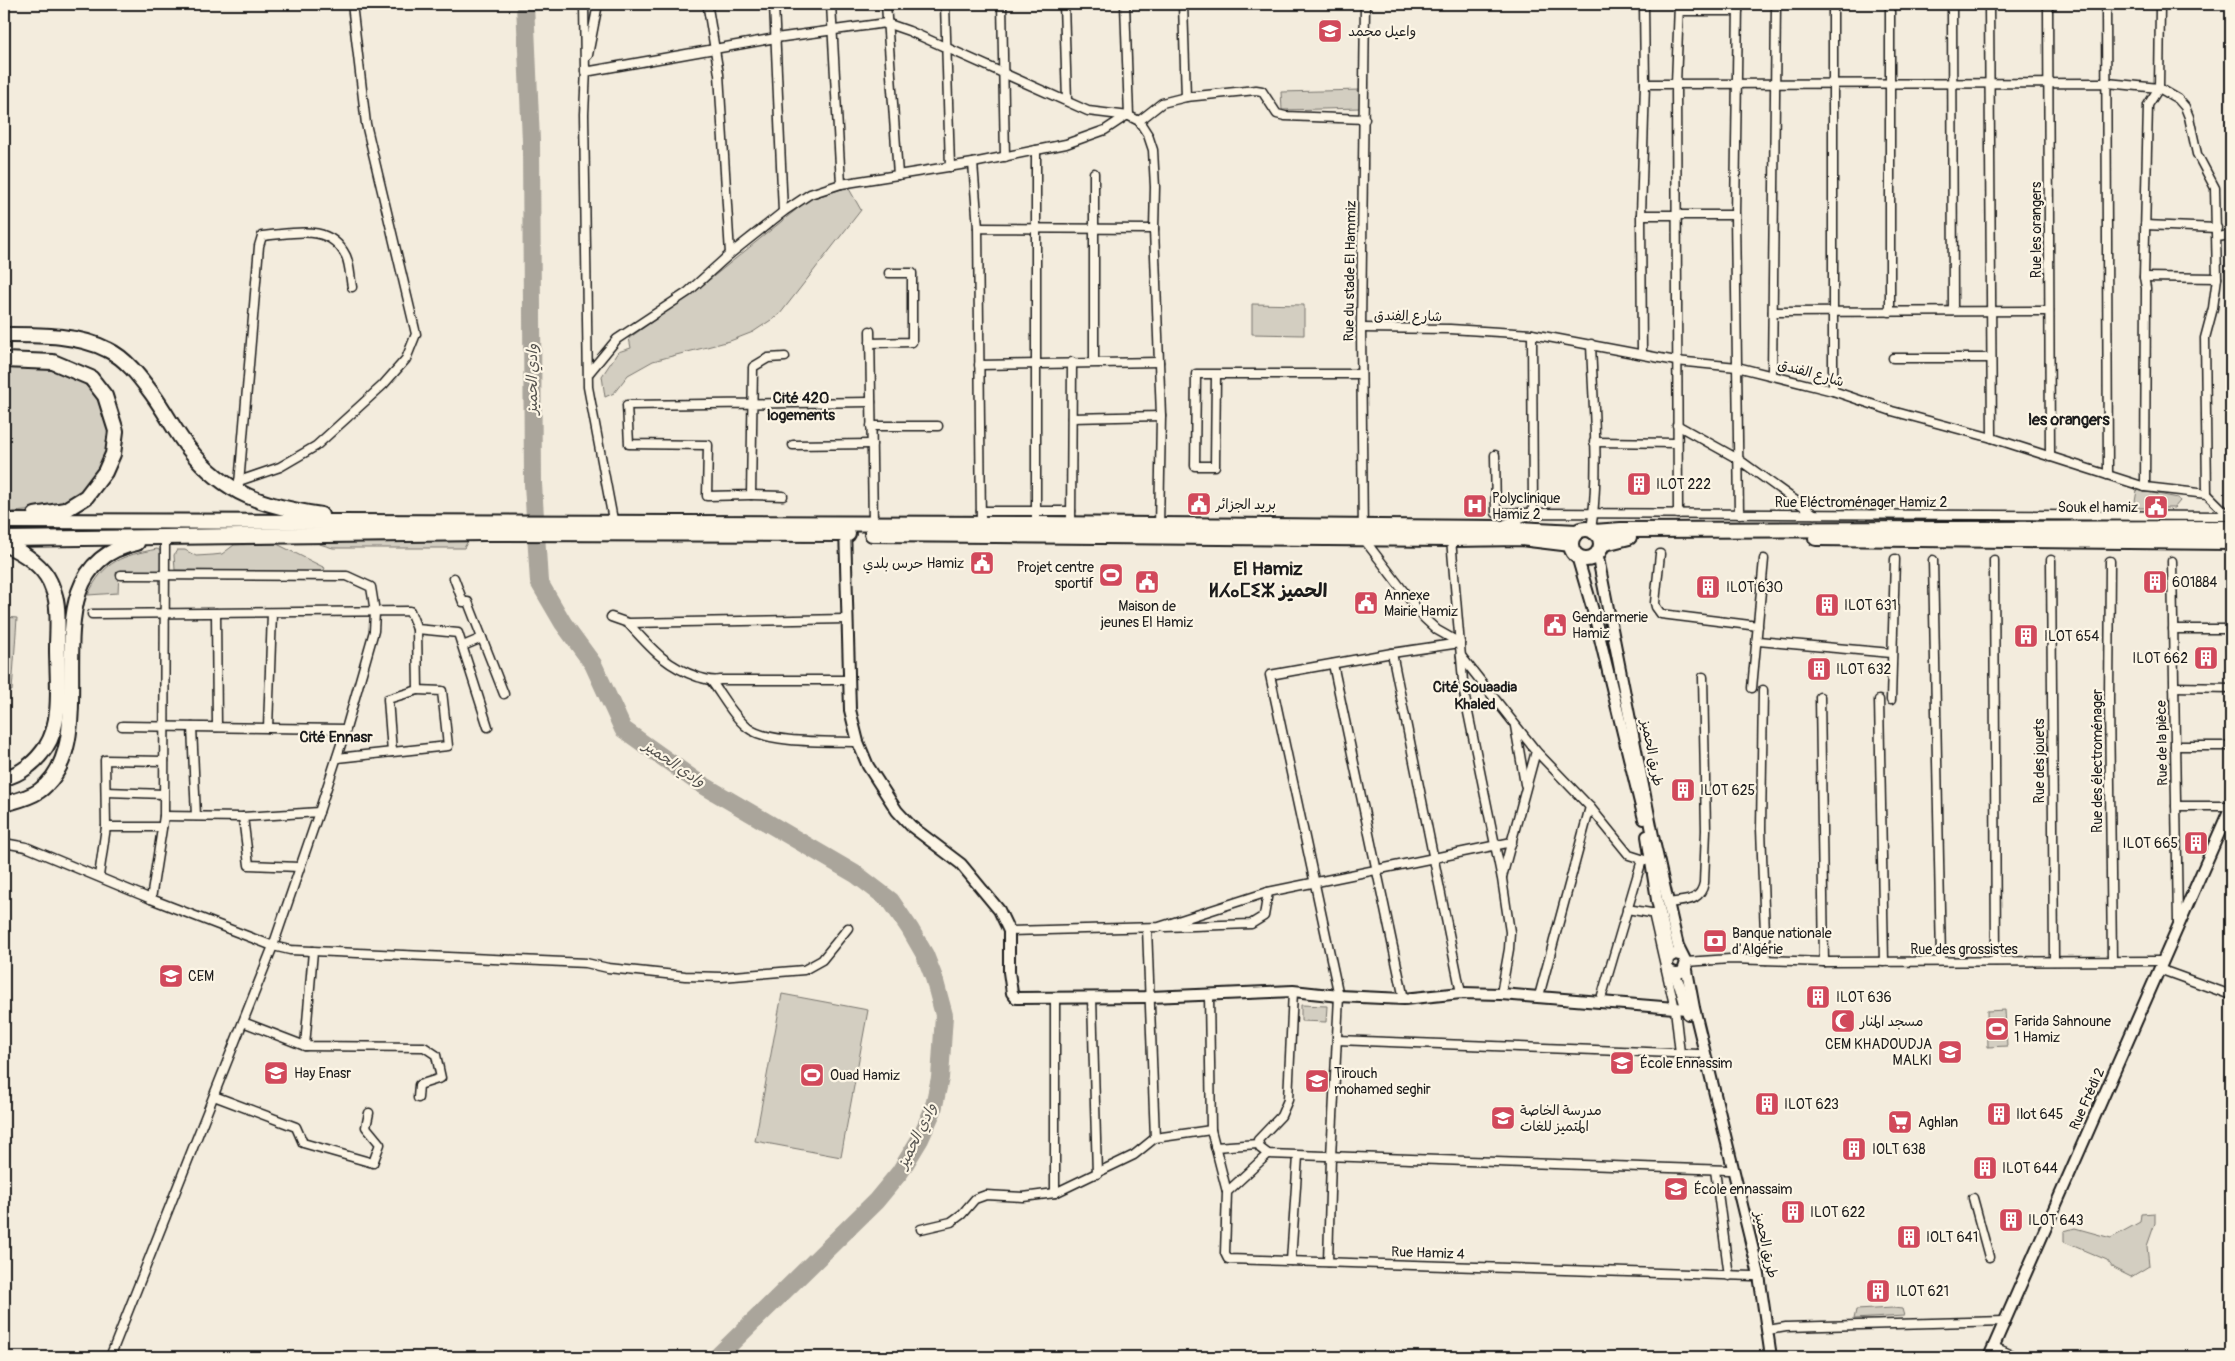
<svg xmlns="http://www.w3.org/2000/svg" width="2235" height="1361" font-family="Pangolin,'Playpen Sans Arabic','Noto Sans Tifinagh',sans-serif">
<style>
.green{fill:#d3cec1;stroke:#78756e}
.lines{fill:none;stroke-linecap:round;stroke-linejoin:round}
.river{stroke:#aaa59b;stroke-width:18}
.street-casing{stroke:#1c1c1c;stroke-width:11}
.secondary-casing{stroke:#1c1c1c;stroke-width:14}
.highway-casing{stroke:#1c1c1c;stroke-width:18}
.street{stroke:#fcf5e5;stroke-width:8}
.secondary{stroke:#fcf5e5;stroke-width:10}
.highway{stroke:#fcf5e5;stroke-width:14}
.labels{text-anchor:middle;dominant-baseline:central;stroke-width:4.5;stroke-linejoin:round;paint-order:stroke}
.poi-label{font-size:14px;fill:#1c1c1c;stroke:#fcf5e5;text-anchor:start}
.street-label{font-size:14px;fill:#1c1c1c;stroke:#fcf5e5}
.water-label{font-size:15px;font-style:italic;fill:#55534f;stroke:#fcf5e5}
.neighbourhood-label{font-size:15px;font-weight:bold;fill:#1c1c1c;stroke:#fcf5e5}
.quarter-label{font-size:16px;font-weight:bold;fill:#1c1c1c;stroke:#fcf5e5}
.district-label{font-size:19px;font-weight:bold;fill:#1c1c1c;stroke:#fcf5e5}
</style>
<rect width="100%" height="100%" fill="#f3ecdd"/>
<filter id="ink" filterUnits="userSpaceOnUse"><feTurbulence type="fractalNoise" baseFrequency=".02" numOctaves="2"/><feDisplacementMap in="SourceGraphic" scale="10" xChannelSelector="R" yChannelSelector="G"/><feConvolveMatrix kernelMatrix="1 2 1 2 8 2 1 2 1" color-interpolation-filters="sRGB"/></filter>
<g filter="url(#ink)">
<g class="green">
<path d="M1360,90L1361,108L1282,110L1281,92Z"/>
<path d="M848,187L861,210L780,314L753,332L730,341L653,361L628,375L614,393L605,397L602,376L618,352L631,348L629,338L693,293L808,200Z"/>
<path d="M1252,304L1304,305V335L1252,334Z"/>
<path d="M4,364C25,365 52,363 72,373C76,376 80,380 83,383C116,412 114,449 90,482C85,488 78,498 71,501C55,509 22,512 4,512Z"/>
<path d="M2137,490L2178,498L2180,501L2174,508H2134Z"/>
<path d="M468,541L464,548H333L316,543Z"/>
<path d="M277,544L325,568L323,572L175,570L174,555L177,550H185L196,556L213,555L222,554L234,545Z"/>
<path d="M157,549L161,551L162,571H121L119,573L118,593L88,595C104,560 122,556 157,549Z"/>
<path d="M4,617L17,618L12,691L4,690Z"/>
<path d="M782,994L868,1010L841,1157L755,1141Z"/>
<path d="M1301,1005L1327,1006L1326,1022L1301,1021Z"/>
<path d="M2005,1010L2007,1046L1988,1047L1987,1011Z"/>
<path d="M2155,1213V1223L2147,1246L2149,1266L2131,1277L2113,1268L2107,1260L2064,1242V1231L2075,1228L2111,1238L2140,1222L2141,1214Z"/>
<path d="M1893,1308L1902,1309L1904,1316L1854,1319L1856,1310Z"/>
</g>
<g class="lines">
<path class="river" d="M525,4L531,141L533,484L539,582L563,623L593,664L623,729L696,781L857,875L891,901L910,929L925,955L934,978L944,1015L940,1078L933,1110L920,1139L900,1172L876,1201L717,1357"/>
<defs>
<g id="street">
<path d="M584,4L585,72L776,38L886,23L909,31L1088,111L1129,116L1139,121L1148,135L1153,150L1155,187L1154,229L1161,416L1159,528"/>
<path d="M709,4L708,8L719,74L730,254"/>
<path d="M774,4L783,212"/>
<path d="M831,4L841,184"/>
<path d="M886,4L898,175"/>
<path d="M945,4L950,167"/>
<path d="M1002,4L1005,157"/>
<path d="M1064,4L1067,101"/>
<path d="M1125,4L1129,116"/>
<path d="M1183,4L1186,97"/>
<path d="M1365,4L1361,328L1363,538L1424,618L1437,630L1460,643"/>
<path d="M1738,4L1735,215L1739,514"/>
<path d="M1952,4L1953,311"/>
<path d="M1989,4L1992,438"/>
<path d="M2048,4L2050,457"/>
<path d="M2106,4L2108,475"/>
<path d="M1679,11H1738"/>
<path d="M588,55L598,4"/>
<path d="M586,69L584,114L588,387L614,525"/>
<path d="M1645,84L2107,83L2159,88L2178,99L2185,107L2189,117L2197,154L2215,188L2217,278L2213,308L2205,338L2207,494"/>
<path d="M1139,121L1162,103L1186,97L1256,90L1262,91L1277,114L1285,116L1365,119"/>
<path d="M973,163L978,228"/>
<path d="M1094,173V362"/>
<path d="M1641,215H1735"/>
<path d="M2145,225L2217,228"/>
<path d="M2217,237L2231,235"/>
<path d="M2144,277L2217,278"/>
<path d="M1773,312L2049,311"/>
<path d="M1890,312V4"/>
<path d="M1361,328L1450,329L1532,334L1676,361L1737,367L1833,391L1892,411L1992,438L2145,487L2207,494L2229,516L2231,521"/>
<path d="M870,331L873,524"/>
<path d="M870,343L912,342V273H889"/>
<path d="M1642,354L1641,215L1645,84L1644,4"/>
<path d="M785,357L768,358L753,367L751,495L707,496L708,445L629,444L627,405L871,402"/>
<path d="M1893,358H1991"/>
<path d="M979,365L1159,362"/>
<path d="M589,373L617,339L688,292L730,254L783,212L810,194L841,184L973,163L1066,144L1105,130L1126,116"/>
<path d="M1216,374L1215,466H1195L1196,374H1361"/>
<path d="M1772,375L1776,4"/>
<path d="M1833,391V4"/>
<path d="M1072,418L1161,416"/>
<path d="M1677,425L1738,459L1814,514"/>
<path d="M871,426H938"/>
<path d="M1594,442L1677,443"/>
<path d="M793,445L872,444"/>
<path d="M1495,455L1496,513H1533L1532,334"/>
<path d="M239,481L280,467L316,446L383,385L406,359L416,334L366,124L352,4"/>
<path d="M239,484L259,246L262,236C293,234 329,222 346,256C350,265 350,277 352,287"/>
<path d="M2145,487L2146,288L2144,277L2148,105L2159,88L2160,4"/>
<path d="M751,495L783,496"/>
<path d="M981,511H1071"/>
<path d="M1678,514L1676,84L1679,4"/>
<path d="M981,524L978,228L1154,229"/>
<path d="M1036,524V150"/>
<path d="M1071,524L1072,362"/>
<path d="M1503,525L1533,513L2229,516"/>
<path d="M1591,530C1600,473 1593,402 1591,344"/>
<path d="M1451,539L1464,693L1502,879L1510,932L1509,949L1501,994"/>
<path d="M1660,554L1655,603L1656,607L1661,614L1758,626"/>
<path d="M1933,560L1941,960"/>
<path d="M1994,560L1996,961"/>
<path d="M2051,560L2054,961"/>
<path d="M2110,561L2109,699L2112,961"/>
<path d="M2172,561L2178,922"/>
<path d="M454,578L463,602H468L504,694"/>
<path d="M216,613L217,727"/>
<path d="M92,614L410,611L417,629L458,633L488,727"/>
<path d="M611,617L628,623L846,619"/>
<path d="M628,623C650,647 665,666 698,677C706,679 711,682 720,680H849"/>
<path d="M2173,629H2231"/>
<path d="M1758,641L1891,653"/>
<path d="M463,646L482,638"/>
<path d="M1392,653L1461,993"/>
<path d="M1461,656L1536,751L1590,807L1629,855L1651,862"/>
<path d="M1333,664L1404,999"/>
<path d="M712,682C723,697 733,716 748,728C768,744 831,741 858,742"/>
<path d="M2174,687L2231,688"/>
<path d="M1752,688L1764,559"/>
<path d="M1763,690L1761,829L1766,960"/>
<path d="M1820,697L1824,962"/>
<path d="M1879,700L1884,962"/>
<path d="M1891,700L1895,559"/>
<path d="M122,726L346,729"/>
<path d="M1515,726L1525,784"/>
<path d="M192,727L196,816"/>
<path d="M268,728L272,613"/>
<path d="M2175,746H2231"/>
<path d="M392,752L388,699L418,690"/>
<path d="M337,758L448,746L442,691L418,690L417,629"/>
<path d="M107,792L164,794"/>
<path d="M2176,806H2231"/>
<path d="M164,816L243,817"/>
<path d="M106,827H162"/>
<path d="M4,843L26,847L151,899L273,946L290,950L586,963L608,968L685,976L722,977L804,970L822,960L848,928"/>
<path d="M299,867L249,865L243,817L319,812"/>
<path d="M99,876L106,827L105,760L164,761"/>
<path d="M1502,877L1536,751"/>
<path d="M151,899L164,816L165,537"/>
<path d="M1668,903C1684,900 1700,903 1704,883L1706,830L1703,677"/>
<path d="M1627,909L1657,914"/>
<path d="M1653,913L1675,1009L1680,1053"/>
<path d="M1165,927L1251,924L1264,916L1268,892"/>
<path d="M1147,928L1155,1138"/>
<path d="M1009,931L1159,927L1268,892L1512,842"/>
<path d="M1686,962L1730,959L1824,962L2163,961"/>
<path d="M2159,969L2231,995"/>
<path d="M1293,991L1288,1100L1281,1116L1258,1140L1260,1148L1268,1154L1728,1170"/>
<path d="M1539,996L1590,807"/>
<path d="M1055,998V1193"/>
<path d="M1092,998L1097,1174"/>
<path d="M1600,1002L1642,860"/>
<path d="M243,1022L305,1046L424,1047L436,1055L441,1078L419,1085L418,1098"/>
<path d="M1337,1040L1698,1054"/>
<path d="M305,1046L313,951"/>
<path d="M214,1096L296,1127L303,1143L373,1163L380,1144L366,1127L369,1113"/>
<path d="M1211,1130L1227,1192"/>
<path d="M1215,1147L1258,1144"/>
<path d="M1268,1154L1227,1192L1225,1253L1228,1259L1753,1276"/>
<path d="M1715,1170L1729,1276"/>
<path d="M1973,1198L1989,1257"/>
<path d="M921,1229L951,1222L962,1214L975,1199L986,1195L1023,1197L1055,1193L1134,1155L1155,1138L1211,1130L1209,995"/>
<path d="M1291,1261L1298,1156"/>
<path d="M1328,1262L1331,1157L1339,996L1270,675L1392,653L1460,643"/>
<path d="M1768,1330L1786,1327L2005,1321"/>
<path d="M1994,1347L2017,1357"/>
<path d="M110,1357L273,946L319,812L346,729L374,631L375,612L371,587L347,576L121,575"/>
</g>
<g id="secondary">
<path d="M845,528L850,710L858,742L868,766L897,811L911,826L961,864L999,910L1009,931V972L1012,993L1016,998L1150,997L1293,991L1339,996L1404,999L1461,993L1501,994L1687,1009"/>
<path d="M1597,553L1654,841L1678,946L1686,962L1683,971C1677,975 1671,973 1667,967L1668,958L1675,954L1683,956"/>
<path d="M1577,556L1594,614L1644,819"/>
<path d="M1647,836L1657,900L1670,956"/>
<path d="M1686,965L1694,1008L1759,1275L1771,1357"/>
<path d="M1674,973L1680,986L1688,1014"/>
<path d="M1989,1357L2231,806"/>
</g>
<g id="highway">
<path d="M4,335C37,335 77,334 108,350C127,359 141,379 153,395C166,413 176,433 189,449C226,495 264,506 321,515"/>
<path d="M4,360L53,362L91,378L105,396L116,431L113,454L105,472L86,497L65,510L35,515"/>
<path d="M4,521L1036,524L1496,528L1577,532"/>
<circle cx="1586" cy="544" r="15"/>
<path d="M1594,532L1621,530L2231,528"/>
<path d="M872,534L1451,539L1521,538L1571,544"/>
<path d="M1816,538L2231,542"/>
<path d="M4,539L485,533L848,534"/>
<path d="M4,544C22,552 41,563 50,582C52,587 55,594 56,600C59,616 57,633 57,649C57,679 63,721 46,747C36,762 21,774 4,778"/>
<path d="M1601,544L1629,537"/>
<path d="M4,804C15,801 29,798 39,791C113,738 18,567 137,543"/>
</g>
</defs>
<use href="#street" class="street-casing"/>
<use href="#secondary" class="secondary-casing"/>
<use href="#highway" class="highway-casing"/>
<use href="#street" class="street"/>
<use href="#secondary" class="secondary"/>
<use href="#highway" class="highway"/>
</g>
</g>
<defs>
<symbol id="university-square" viewBox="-11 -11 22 22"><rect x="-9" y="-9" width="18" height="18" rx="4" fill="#d1495b" stroke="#fcf5e5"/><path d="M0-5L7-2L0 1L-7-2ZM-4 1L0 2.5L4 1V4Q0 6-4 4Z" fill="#fff"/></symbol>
<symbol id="building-square" viewBox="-11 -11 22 22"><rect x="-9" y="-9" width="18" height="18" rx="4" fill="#d1495b" stroke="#fcf5e5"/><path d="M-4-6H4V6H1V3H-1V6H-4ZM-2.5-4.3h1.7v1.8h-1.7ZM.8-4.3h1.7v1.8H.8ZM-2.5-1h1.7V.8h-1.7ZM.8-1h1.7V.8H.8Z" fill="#fff"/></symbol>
<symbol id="civic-square" viewBox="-11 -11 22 22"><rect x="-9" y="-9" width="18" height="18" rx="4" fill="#d1495b" stroke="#fcf5e5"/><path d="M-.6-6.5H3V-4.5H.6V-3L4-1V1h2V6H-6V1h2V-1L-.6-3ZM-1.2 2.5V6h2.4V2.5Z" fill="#fff"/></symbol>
<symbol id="hospital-square" viewBox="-11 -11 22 22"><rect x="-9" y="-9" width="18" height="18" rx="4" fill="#d1495b" stroke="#fcf5e5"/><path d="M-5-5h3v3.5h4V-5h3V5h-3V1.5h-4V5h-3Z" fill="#fff"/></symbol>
<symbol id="stadium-square" viewBox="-11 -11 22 22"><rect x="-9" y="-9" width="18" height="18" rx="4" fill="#d1495b" stroke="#fcf5e5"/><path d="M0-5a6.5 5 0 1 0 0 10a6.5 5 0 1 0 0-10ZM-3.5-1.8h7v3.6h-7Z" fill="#fff"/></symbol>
<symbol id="bank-square" viewBox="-11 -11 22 22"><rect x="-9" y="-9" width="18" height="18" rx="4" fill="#d1495b" stroke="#fcf5e5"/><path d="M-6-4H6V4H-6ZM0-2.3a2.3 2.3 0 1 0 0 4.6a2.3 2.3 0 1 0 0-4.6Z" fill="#fff"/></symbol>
<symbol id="school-square" viewBox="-11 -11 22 22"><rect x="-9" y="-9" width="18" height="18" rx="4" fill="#d1495b" stroke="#fcf5e5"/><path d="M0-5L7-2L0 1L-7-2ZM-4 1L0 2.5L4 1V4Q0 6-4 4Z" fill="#fff"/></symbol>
<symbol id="mosque-square" viewBox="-11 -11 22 22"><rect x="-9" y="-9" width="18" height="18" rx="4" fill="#d1495b" stroke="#fcf5e5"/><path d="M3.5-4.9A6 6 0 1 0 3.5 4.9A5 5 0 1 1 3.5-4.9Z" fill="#fff"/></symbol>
<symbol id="supermarket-square" viewBox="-11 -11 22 22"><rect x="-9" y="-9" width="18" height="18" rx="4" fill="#d1495b" stroke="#fcf5e5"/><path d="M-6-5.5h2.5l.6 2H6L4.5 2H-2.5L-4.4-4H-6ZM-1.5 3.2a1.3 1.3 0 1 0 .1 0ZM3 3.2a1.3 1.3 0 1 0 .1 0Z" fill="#fff"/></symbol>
</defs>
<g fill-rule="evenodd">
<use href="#university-square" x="1316" y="17" width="28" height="28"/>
<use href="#building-square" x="1625" y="470" width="28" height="28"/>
<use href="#civic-square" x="1185" y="490" width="28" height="28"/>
<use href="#hospital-square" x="1461" y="492" width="28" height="28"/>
<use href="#civic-square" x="2142" y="493" width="28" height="28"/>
<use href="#civic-square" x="968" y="549" width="28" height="28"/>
<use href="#stadium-square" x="1097" y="561" width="28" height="28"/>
<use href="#civic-square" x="1133" y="568" width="28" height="28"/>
<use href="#building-square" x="2141" y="568" width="28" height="28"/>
<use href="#building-square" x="1694" y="573" width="28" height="28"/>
<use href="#civic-square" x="1352" y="589" width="28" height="28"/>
<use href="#building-square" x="1813" y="591" width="28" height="28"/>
<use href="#civic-square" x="1541" y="611" width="28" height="28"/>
<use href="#building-square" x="2012" y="622" width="28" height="28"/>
<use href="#building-square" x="2192" y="644" width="28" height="28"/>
<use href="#building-square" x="1805" y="655" width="28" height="28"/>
<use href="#building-square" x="1669" y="776" width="28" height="28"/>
<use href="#building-square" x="2182" y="829" width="28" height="28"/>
<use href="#bank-square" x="1701" y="927" width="28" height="28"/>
<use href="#school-square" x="157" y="962" width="28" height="28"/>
<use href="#building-square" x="1804" y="983" width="28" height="28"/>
<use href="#mosque-square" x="1829" y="1007" width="28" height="28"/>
<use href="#stadium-square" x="1983" y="1015" width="28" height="28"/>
<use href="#school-square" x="1936" y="1038" width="28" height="28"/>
<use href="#school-square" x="1608" y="1049" width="28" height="28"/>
<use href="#school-square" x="262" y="1059" width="28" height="28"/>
<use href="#stadium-square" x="798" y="1061" width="28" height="28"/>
<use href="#university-square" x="1303" y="1067" width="28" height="28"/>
<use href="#building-square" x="1753" y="1090" width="28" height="28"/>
<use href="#building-square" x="1985" y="1100" width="28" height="28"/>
<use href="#school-square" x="1489" y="1104" width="28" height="28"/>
<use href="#supermarket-square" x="1886" y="1108" width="28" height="28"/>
<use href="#building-square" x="1840" y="1135" width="28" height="28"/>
<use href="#building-square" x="1971" y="1154" width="28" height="28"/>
<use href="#university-square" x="1662" y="1175" width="28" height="28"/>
<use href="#building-square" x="1779" y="1198" width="28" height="28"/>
<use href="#building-square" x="1997" y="1206" width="28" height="28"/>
<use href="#building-square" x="1895" y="1223" width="28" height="28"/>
<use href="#building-square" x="1864" y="1277" width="28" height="28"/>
</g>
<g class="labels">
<g class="poi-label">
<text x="1348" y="31">واعيل محمد</text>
<text x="1656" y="484">ILOT 222</text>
<text x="1492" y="498">Polyclinique<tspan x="1492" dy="16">Hamiz 2</tspan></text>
<text x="1216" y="504">بريد الجزائر</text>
<text x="2138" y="507" text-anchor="end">Souk el hamiz</text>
<text x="964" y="563" text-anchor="end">حرس بلدي Hamiz</text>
<text x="1094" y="567" text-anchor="end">Projet centre<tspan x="1094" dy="16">sportif</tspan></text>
<text x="2172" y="582">601884</text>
<text x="1726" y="587">ILOT 630</text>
<text x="1384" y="595">Annexe<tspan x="1384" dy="16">Mairie Hamiz</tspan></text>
<text x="1844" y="605">ILOT 631</text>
<text x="1147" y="606" text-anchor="middle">Maison de<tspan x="1147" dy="16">jeunes El Hamiz</tspan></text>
<text x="1572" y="617">Gendarmerie<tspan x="1572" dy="16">Hamiz</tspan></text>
<text x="2044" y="636">ILOT 654</text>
<text x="2188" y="658" text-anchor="end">ILOT 662</text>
<text x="1836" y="669">ILOT 632</text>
<text x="1700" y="790">ILOT 625</text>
<text x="2178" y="843" text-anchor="end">ILOT 665</text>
<text x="1732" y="933">Banque nationale<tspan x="1732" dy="16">d'Algérie</tspan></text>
<text x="188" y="976">CEM</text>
<text x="1836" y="997">ILOT 636</text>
<text x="1860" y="1021">مسجد المنار</text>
<text x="2014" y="1021">Farida Sahnoune<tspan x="2014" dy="16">1 Hamiz</tspan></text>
<text x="1932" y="1044" text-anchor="end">CEM KHADOUDJA<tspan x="1932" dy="16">MALKI</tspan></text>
<text x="1640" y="1063">École Ennassim</text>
<text x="294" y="1073">Hay Enasr</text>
<text x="1334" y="1073">Tirouch<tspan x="1334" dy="16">mohamed seghir</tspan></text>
<text x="830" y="1075">Ouad Hamiz</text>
<text x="1784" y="1104">ILOT 623</text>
<text x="1520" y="1110">مدرسة الخاصة<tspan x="1520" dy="16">المتميز للغات</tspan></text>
<text x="2016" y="1114">Ilot 645</text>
<text x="1918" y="1122">Aghlan</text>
<text x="1872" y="1149">IOLT 638</text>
<text x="2002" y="1168">ILOT 644</text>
<text x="1694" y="1189">École ennassaim</text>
<text x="1810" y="1212">ILOT 622</text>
<text x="2028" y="1220">ILOT 643</text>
<text x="1926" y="1237">IOLT 641</text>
<text x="1896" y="1291">ILOT 621</text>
</g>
<g class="street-label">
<text transform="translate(2036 230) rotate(-90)">Rue les orangers</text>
<text transform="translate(1350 271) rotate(-89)">Rue du stade El Hammiz</text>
<text transform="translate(1408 316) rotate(1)">شارع الفندق</text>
<text transform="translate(1811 373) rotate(16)">شارع الفندق</text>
<text x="1861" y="502">Rue Eléctroménager Hamiz 2</text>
<text transform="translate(2162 743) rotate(-91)">Rue de la pièce</text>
<text transform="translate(1652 753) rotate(79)">طريق الحميز</text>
<text transform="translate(2039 761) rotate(-90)">Rue des jouets</text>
<text transform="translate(2097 761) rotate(-90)">Rue des électroménager</text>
<text x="1964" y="949">Rue des grossistes</text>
<text transform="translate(2087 1099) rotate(-66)">Rue Frédi 2</text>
<text transform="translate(1766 1245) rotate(78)">طريق الحميز</text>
<text transform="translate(1428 1253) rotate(2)">Rue Hamiz 4</text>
</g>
<g class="water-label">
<text transform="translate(532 379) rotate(-90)">وادي الحميز</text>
<text transform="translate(674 764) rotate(34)">وادي الحميز</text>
<text transform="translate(917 1136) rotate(-64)">وادي الحميز</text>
</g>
<g class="neighbourhood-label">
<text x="801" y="398">Cité 420<tspan x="801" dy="17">logements</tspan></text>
<text x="1475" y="687">Cité Souaadia<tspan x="1475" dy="17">Khaled</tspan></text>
<text x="336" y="737">Cité Ennasr</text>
</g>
<g class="quarter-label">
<text x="2069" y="420">les orangers</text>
</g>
<g class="district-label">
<text x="1268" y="569">El Hamiz<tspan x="1268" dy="22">ⵍⵃⴰⵎⵉⵣ الحميز</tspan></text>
</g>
</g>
<rect width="2235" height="1361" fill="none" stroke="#fcf5e5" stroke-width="20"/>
<rect x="10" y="10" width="2215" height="1341" fill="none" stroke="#1c1c1c" stroke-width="2" filter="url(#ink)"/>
</svg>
